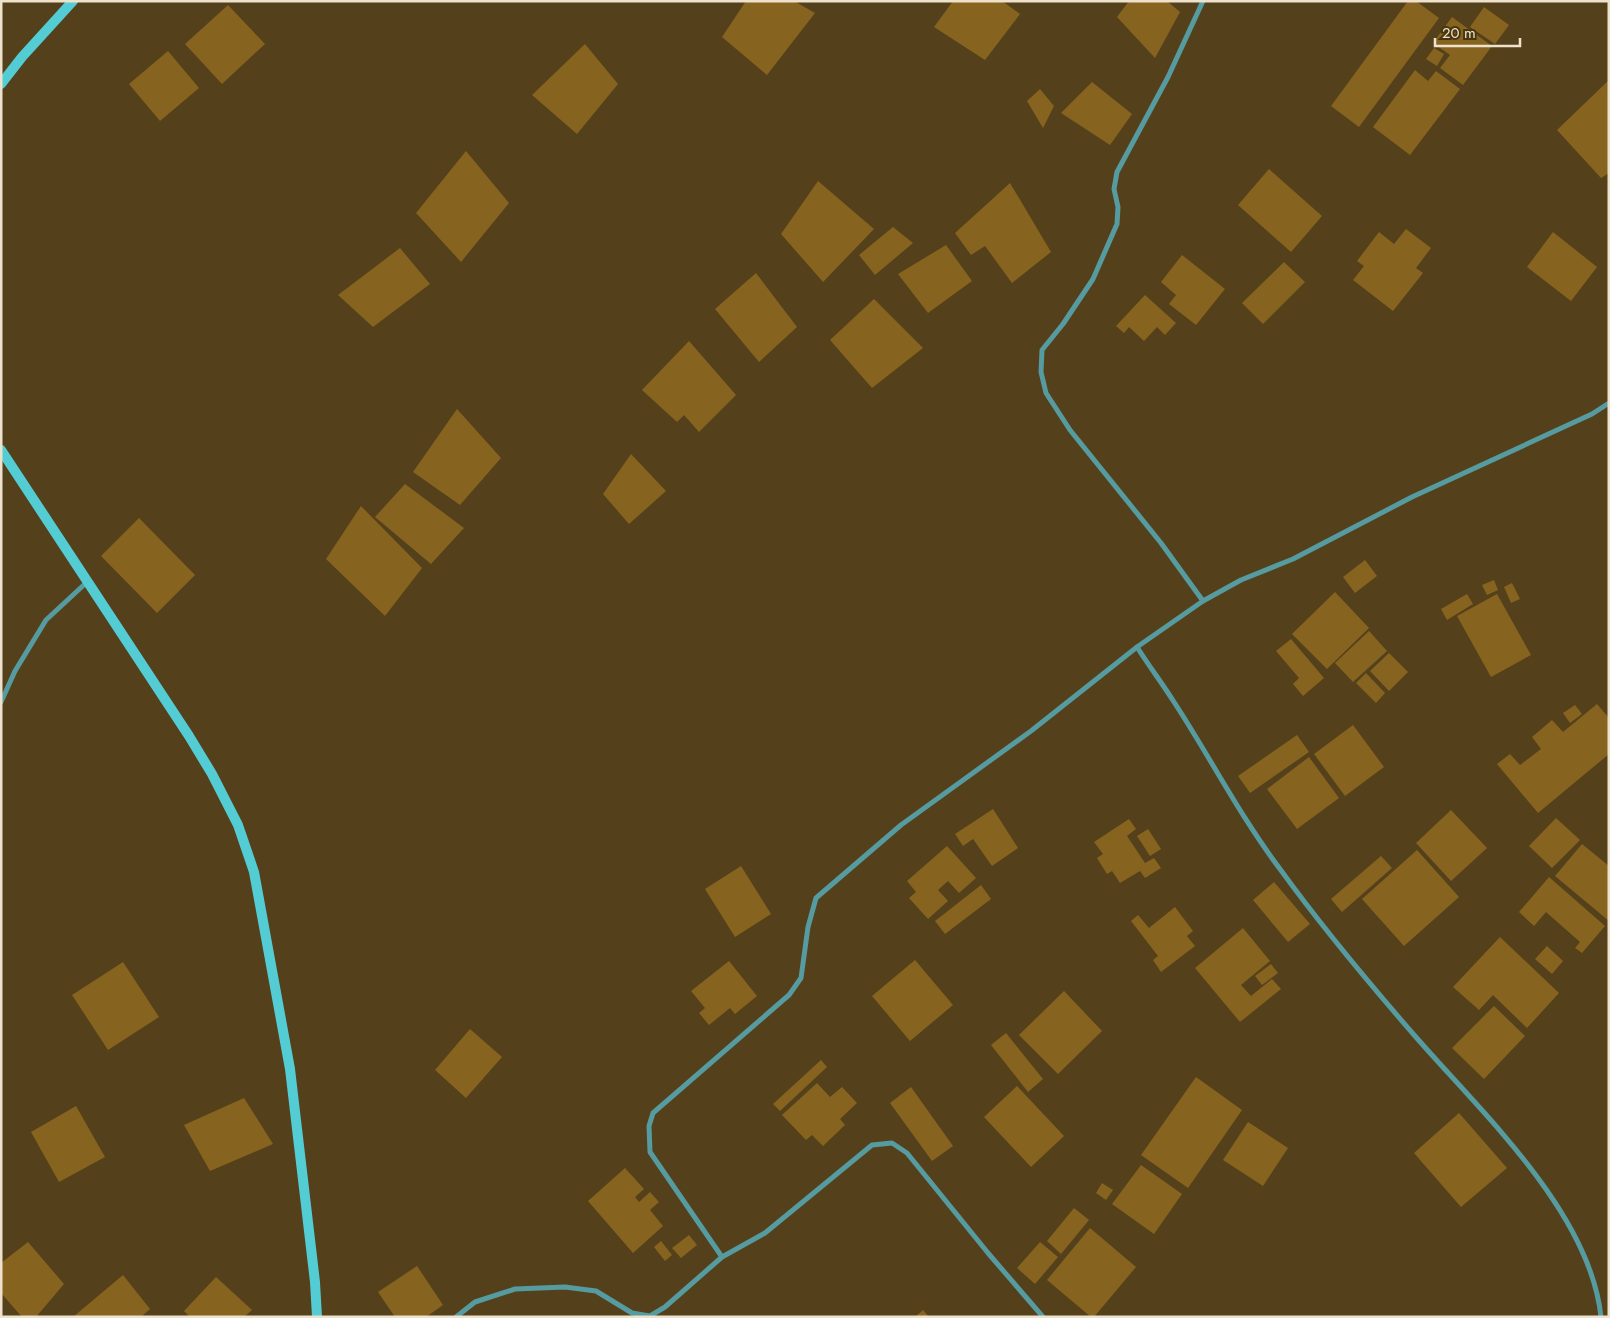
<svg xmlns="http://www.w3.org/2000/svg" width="1610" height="1318" font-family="Jost,sans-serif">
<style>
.building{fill:#86641f}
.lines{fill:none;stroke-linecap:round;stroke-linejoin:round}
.street{stroke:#559ba0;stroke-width:5}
.secondary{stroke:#53ccd4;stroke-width:10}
</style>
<rect width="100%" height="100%" fill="#54401a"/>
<g class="building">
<path d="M746,1H794L815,13L767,75L722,37Z"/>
<path d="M953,1H1002L1020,14L985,60L934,27Z"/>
<path d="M1129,1H1167L1180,12L1155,58L1117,17Z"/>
<path d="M1408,1H1416L1439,18L1359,127L1331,106Z"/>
<path d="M228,5L265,44L222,84L185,44Z"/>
<path d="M1484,7L1509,25L1495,44L1470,27Z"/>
<path d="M1452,17L1492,46L1463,85L1440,68L1450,55L1433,43Z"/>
<path d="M585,44L618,84L577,134L532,95Z"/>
<path d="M1434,48L1444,54L1437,66L1426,59Z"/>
<path d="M168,51L199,88L160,121L129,84Z"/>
<path d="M1415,70L1428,81L1436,71L1460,89L1410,155L1373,127Z"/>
<path d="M1609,80V173L1601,178L1557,130Z"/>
<path d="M1092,82L1132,114L1110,145L1061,113Z"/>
<path d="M1040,89L1054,106L1043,128L1027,101Z"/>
<path d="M466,151L509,203L461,262L416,213Z"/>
<path d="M1269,169L1322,216L1291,252L1238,205Z"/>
<path d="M818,181L874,229L823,282L781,234Z"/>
<path d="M1010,183L1051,252L1012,283L985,246L971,255L955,233Z"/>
<path d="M893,227L913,243L875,275L859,255Z"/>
<path d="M1406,229L1431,248L1416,268L1423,273L1393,311L1353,280L1364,266L1357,261L1379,232L1394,244Z"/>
<path d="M1553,232L1597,267L1571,301L1527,267Z"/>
<path d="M946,245L972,281L928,313L898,274Z"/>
<path d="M400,248L430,284L373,327L338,295Z"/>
<path d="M1182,255L1225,289L1196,325L1169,304L1176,295L1161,282Z"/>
<path d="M1284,262L1305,282L1263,324L1242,303Z"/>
<path d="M756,273L797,327L759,362L715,309Z"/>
<path d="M1145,295L1176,323L1165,335L1157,327L1144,341L1129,327L1124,333L1116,326Z"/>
<path d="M874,299L923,348L872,388L830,340Z"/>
<path d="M689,341L736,395L699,432L684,415L677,422L642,390Z"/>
<path d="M457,409L501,458L460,505L413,472Z"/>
<path d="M631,454L666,491L629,524L603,494Z"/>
<path d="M405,484L464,528L431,564L375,517Z"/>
<path d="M361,506L422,568L385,616L326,559Z"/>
<path d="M139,518L195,575L157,613L101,556Z"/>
<path d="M1365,560L1377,576L1355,593L1343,577Z"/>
<path d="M1494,580L1498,590L1487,595L1482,585Z"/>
<path d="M1512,583L1520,599L1511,603L1504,587Z"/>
<path d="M1335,592L1369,628L1327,669L1292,634Z"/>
<path d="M1467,594L1473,604L1447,620L1441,609Z"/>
<path d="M1497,594L1531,655L1491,677L1457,616Z"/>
<path d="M1369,631L1387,651L1353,682L1335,663Z"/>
<path d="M1291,639L1324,678L1303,696L1293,684L1299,678L1276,651Z"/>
<path d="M1389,653L1408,672L1389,691L1370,671Z"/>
<path d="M1366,673L1385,693L1376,703L1356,683Z"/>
<path d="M1597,704L1609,718V754L1538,813L1497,764L1510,754L1520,765L1541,749L1532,737L1552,720L1563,732Z"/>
<path d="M1575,705L1582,714L1570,723L1563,713Z"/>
<path d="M1353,725L1384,767L1345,796L1314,754Z"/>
<path d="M1297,735L1309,752L1250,793L1238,776Z"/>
<path d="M1309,757L1339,798L1297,829L1267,789Z"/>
<path d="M993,809L1018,848L992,866L973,839L963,846L955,834Z"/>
<path d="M1451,810L1487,848L1451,881L1416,843Z"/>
<path d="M1556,818L1580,840L1552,868L1529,846Z"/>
<path d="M1129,819L1136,829L1127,836L1145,863L1154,858L1161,868L1145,878L1140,871L1120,883L1112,871L1107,874L1097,858L1103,854L1094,842Z"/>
<path d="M1148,829L1161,849L1150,856L1137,836Z"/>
<path d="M1582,844L1609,866V921L1555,876Z"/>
<path d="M947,846L976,878L959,893L948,881L938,890L948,901L928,919L909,898L916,892L907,881Z"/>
<path d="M1417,850L1459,897L1404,946L1362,899Z"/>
<path d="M1381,856L1392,868L1342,912L1331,899Z"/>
<path d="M741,866L771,914L735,937L705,889Z"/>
<path d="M1549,877L1605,926L1582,953L1575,948L1580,942L1546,912L1534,926L1519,912Z"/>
<path d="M1274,882L1310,924L1288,942L1253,900Z"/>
<path d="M981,885L991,899L945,934L935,921Z"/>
<path d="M1175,907L1193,931L1187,936L1195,946L1161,972L1153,960L1158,956L1131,921L1138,915L1149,928Z"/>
<path d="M1243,928L1270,961L1241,985L1251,996L1272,979L1281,989L1240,1022L1195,968Z"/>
<path d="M1500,937L1559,993L1527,1028L1493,995L1479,1010L1453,987Z"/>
<path d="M1547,946L1563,961L1552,974L1535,959Z"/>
<path d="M915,960L953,1005L910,1041L872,996Z"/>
<path d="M729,961L757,996L735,1014L730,1008L709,1025L699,1013L705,1008L691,991Z"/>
<path d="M123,962L159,1017L108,1050L72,995Z"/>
<path d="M1271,964L1278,973L1262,985L1255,976Z"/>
<path d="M1064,991L1102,1031L1058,1074L1019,1035Z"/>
<path d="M1494,1006L1525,1036L1484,1079L1452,1048Z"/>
<path d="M470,1029L502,1057L466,1098L435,1070Z"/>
<path d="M1006,1033L1043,1079L1028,1092L991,1045Z"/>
<path d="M821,1060L827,1067L780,1111L773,1104Z"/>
<path d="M1196,1077L1242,1110L1188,1188L1141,1155Z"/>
<path d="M817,1083L830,1097L842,1087L857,1103L840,1119L845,1125L823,1146L812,1135L806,1140L782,1115Z"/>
<path d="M1017,1086L1064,1136L1031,1167L984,1117Z"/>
<path d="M911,1087L953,1146L932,1161L890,1103Z"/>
<path d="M244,1098L273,1144L210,1171L184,1125Z"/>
<path d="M76,1106L105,1157L59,1182L31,1132Z"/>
<path d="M1459,1113L1507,1168L1461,1207L1414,1153Z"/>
<path d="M1248,1122L1288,1148L1263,1186L1223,1160Z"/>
<path d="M1141,1165L1182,1194L1154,1234L1112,1204Z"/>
<path d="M625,1168L644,1189L635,1197L639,1202L650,1192L659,1202L650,1210L663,1226L633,1253L588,1201Z"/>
<path d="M1102,1183L1113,1190L1106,1200L1096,1193Z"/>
<path d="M1074,1208L1089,1220L1061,1254L1047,1241Z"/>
<path d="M1090,1228L1136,1267L1094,1317H1091L1047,1280Z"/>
<path d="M689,1235L697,1245L681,1258L672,1248Z"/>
<path d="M661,1241L672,1255L665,1261L654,1247Z"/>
<path d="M28,1242L64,1284L36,1317H22L1,1293V1263Z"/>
<path d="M1040,1242L1058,1257L1035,1284L1017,1268Z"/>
<path d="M417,1266L443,1305L426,1317H395L378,1292Z"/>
<path d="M123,1275L150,1309L141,1317H73Z"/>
<path d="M216,1277L252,1310L244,1317H190L184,1311Z"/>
<path d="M923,1310L929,1317H915Z"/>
</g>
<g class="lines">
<g class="street">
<path d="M1203,601L1161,543L1070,430L1046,393L1041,372L1042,350L1063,324L1093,279L1117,224L1118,207L1114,189L1117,172L1168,77L1203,1"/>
<path d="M1137,647C1149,666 1162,683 1174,702C1210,757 1240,816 1280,869C1322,927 1368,982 1415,1036C1481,1112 1590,1212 1601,1317"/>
<path d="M1,702L15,671L46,620L87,582"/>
<path d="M722,1257L650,1152L649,1126L653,1113L789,995L801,978L808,927L816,898L901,825L1031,731L1137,647L1203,601L1241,580L1293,559L1412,497L1592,414L1609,403"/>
<path d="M456,1317L475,1302L515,1289L565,1287L596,1291L632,1313L650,1316L665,1307L722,1257L765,1233L872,1145L892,1143L907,1153L988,1253L1043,1317"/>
</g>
<g class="secondary">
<path d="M1,84L22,57L73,1"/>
<path d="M1,450L189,736L212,774L238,825L254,872L290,1069L315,1282L317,1317"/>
</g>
</g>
<rect width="1610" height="1318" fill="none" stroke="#eee2cd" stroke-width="5"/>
<path d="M1435 38v8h85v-8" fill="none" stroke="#eee2cd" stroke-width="2.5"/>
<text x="1442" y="38" font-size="15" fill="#eee2cd" stroke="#49360e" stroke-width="4" paint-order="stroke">20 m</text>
</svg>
